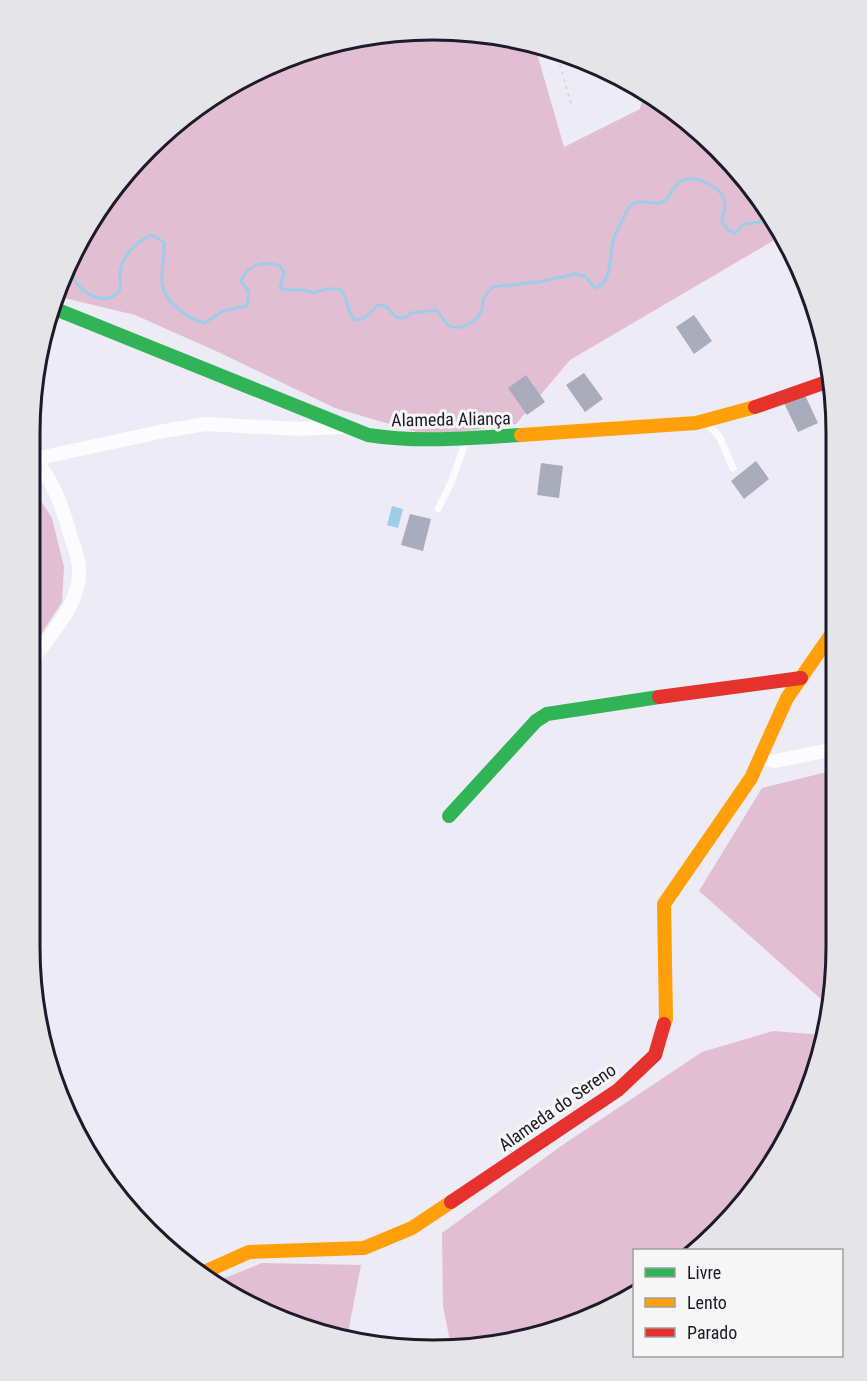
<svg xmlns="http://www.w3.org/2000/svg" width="867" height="1381" font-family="'Roboto Condensed',sans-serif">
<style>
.forest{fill:#e2bed3}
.water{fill:#9dcee9}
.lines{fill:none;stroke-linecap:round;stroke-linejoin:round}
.stream{stroke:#9dcee9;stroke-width:3}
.building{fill:#a9acbb}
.path{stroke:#d7d7da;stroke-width:2;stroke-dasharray:3 4.5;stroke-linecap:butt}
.lane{stroke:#fcfcfe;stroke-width:7}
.street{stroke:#fcfcfe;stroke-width:14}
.fast{stroke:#30b455;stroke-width:14}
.slow{stroke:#ff9f0a;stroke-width:14}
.jam{stroke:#e5322d;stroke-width:14}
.labels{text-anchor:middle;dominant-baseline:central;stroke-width:6;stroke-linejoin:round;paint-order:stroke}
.street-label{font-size:18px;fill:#1d1a2c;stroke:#f6f6f6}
.rim{fill:none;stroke:#1d1a2c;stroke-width:3}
</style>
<rect width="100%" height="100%" fill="#ecebf6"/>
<g class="forest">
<path d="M460,31L534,43L564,147L640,109L644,92L679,114L753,188L783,235L570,360L516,424L430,436L335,408L218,352L135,315L56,296L61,279L114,188L168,130L232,84L304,51L381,33Z"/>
<path d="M33,489L52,518L64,567L62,602L38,639L32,645Z"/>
<path d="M835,770L834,1000L831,1008L699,891L762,788Z"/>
<path d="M773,1031L824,1035L806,1102L753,1193L692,1250H634V1294L538,1337L451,1346L443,1306L442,1233L561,1146L702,1052Z"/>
<path d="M262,1263L361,1265L347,1338L303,1329L215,1282Z"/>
</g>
<path class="water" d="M392,506L403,509L398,528L387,525Z"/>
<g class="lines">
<path class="stream" d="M72,260C74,267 71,275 76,282C83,295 108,306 119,291C122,287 120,282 120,277C119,258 135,243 151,235L164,242C165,255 161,268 162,281C162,301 187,318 204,323L223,311L247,306L249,291L241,282C245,265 265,260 280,266L284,273L280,288L287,290H305L313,293L326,289H340C353,301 344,342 378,305C388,304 389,311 396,317L405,318L411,313L436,310C441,314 443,321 448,325C458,332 476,323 481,312C483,308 482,303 484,298C486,294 490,290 493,287L538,282L575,274L585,276L595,288L602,285C612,271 609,258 613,242C614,234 619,227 622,221C624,216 627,208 631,205C640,199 650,204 659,203C670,201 672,186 681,181C695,174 719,186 724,199C727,207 722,214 722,222L728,230L735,233L744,224L762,222L767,210"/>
</g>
<g class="building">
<path d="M694,315L712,341L694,354L676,327Z"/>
<path d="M584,373L603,399L585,412L566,385Z"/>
<path d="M526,375L545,402L527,415L508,388Z"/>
<path d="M804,393L818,423L798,432L784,403Z"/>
<path d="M756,461L769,479L744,499L731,481Z"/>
<path d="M541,463L563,466L559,498L537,495Z"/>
<path d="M410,514L431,519L423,551L401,545Z"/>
</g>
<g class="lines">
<path class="path" d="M556,50L571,104"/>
<g class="lane">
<path d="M706,423L719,436L733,468"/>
<path d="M438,509L451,483L466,441"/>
</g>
<g class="street">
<path d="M35,459L159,432L205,424L300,429L343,427"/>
<path d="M32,660C51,634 82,602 79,567C78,553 71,540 68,527C61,502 51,477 33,458"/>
<path d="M760,758L775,761L835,749"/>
</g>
<g class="fast">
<path d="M53,308L368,435C419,443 470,438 521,435"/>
<path d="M449,816L536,721L547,714L659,697"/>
</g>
<g class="slow">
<path d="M521,435L696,423L755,407"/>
<path d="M664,1024L666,1019L664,904L751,778L787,698L835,629"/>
<path d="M200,1274L249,1252L364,1248L412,1228L451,1202"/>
</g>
<g class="jam">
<path d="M755,407L832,380"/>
<path d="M659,697L801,678"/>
<path d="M451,1202L618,1090L655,1055L664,1024"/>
</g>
</g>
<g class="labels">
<g class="street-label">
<text transform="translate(451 419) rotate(-1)">Alameda Aliança</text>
<text transform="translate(557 1107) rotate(-35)">Alameda do Sereno</text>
</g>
</g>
<path d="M0 0H867V1381H0ZM433 40H433A393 393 0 0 1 826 433V947A393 393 0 0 1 433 1340H433A393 393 0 0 1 40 947V433A393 393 0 0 1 433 40Z" fill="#e5e4e6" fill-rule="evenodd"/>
<path class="rim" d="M433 40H433A393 393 0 0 1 826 433V947A393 393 0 0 1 433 1340H433A393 393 0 0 1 40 947V433A393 393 0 0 1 433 40Z"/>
<rect x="633" y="1249" width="210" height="108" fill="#f6f6f6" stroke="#9f9ea5" stroke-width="1.5"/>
<rect x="645" y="1268" width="30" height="9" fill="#30b455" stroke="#9f9ea5" stroke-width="1.5"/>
<text x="687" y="1279" font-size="18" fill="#1d1a2c">Livre</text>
<rect x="645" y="1298" width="30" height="9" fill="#ff9f0a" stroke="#9f9ea5" stroke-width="1.5"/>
<text x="687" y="1309" font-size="18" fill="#1d1a2c">Lento</text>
<rect x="645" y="1328" width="30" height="9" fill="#e5322d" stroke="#9f9ea5" stroke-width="1.5"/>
<text x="687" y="1339" font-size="18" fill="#1d1a2c">Parado</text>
</svg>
